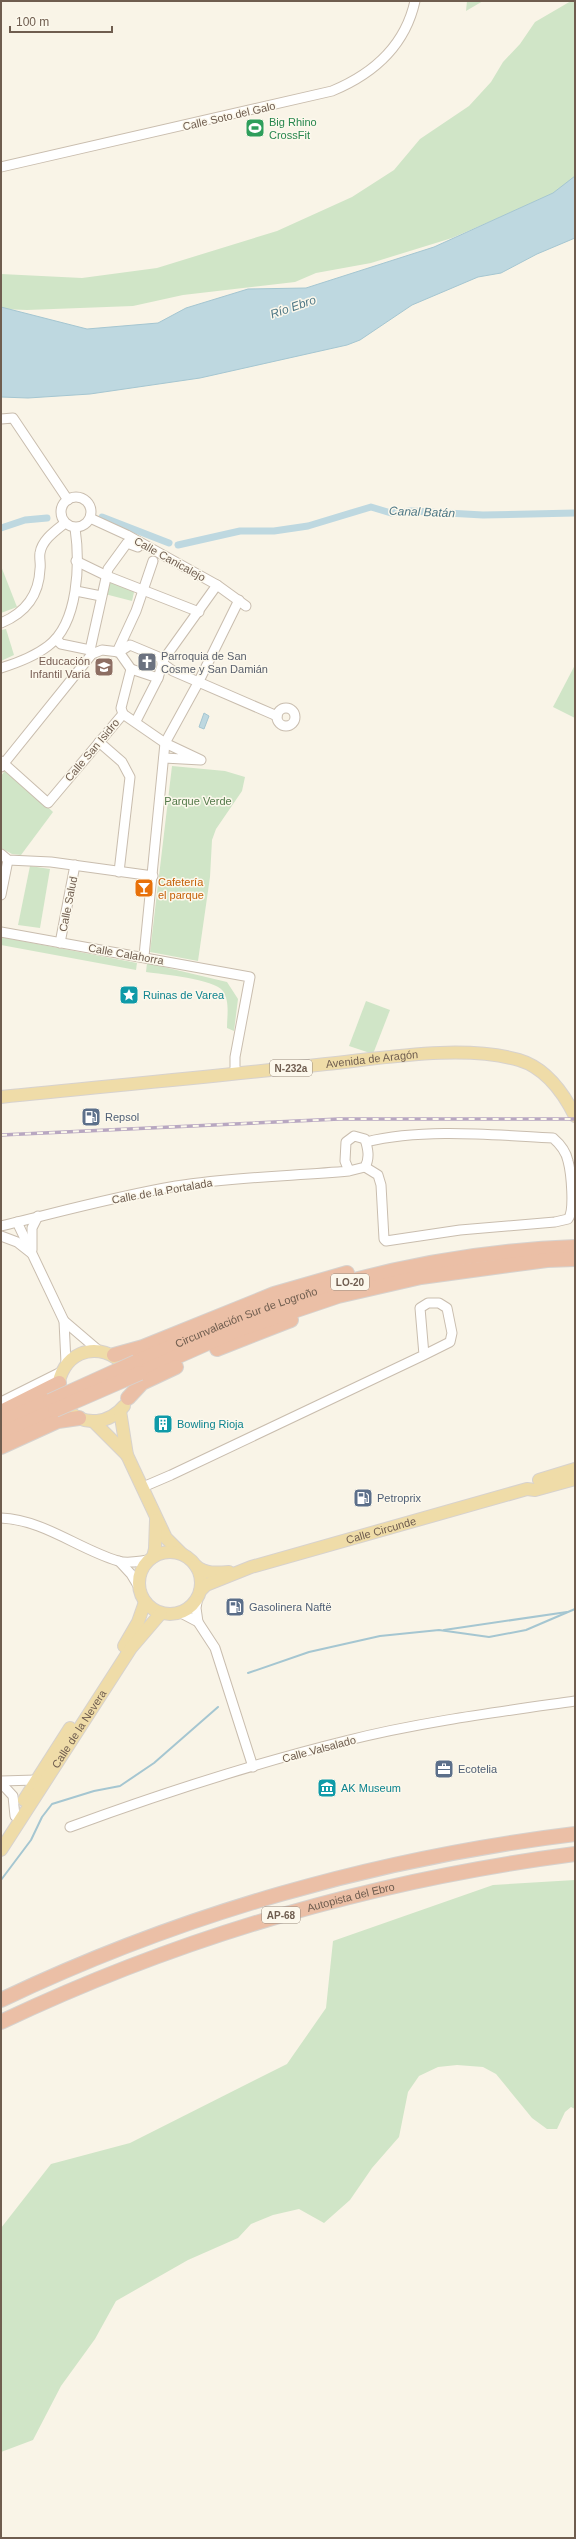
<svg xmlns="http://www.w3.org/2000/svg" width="576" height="2539" font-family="Helvetica,sans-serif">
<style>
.green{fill:#d0e5c7}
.water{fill:#bed8e0;stroke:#a5c6d1}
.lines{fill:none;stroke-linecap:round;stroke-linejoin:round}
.stream{stroke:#a5c6d1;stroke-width:2}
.canal{stroke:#bed8e0;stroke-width:7}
.minor-casing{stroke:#c9bdae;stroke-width:11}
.major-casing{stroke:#d7d2ce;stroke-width:14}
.highway-casing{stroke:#d7d2ce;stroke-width:16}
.minor{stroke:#fff;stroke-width:9}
.major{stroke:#efdca8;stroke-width:12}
.highway{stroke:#ebbfa6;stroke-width:14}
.rail-casing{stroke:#b8a7c1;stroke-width:3.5}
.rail{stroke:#fcf8ec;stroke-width:2;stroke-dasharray:6;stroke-linecap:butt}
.highway-bridge-casing{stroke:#d7d2ce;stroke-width:16;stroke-linecap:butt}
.highway-bridge{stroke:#ebbfa6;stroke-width:14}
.labels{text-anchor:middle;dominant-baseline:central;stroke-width:3;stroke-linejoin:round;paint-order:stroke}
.shield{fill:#fcf8ec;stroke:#998c7e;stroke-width:1}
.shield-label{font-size:10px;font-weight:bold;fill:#6f5d4f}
.street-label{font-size:11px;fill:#6f5d4f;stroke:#fcf8ec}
.leisure-label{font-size:11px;fill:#27864d;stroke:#fcf8ec;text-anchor:start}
.worship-label{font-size:11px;fill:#5b616d;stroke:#fcf8ec;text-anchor:start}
.education-label{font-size:11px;fill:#785e54;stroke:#fcf8ec;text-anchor:end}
.park-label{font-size:11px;fill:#547a4b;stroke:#fcf8ec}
.food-label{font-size:11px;fill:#c56008;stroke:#fcf8ec;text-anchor:start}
.culture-label{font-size:11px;fill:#0d838f;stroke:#fcf8ec;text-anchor:start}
.service-label{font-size:11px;fill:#4e5e75;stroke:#fcf8ec;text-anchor:start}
.water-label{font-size:12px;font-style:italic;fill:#4f7886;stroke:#fcf8ec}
</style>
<rect width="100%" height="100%" fill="#f9f4e7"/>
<g class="green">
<path d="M467,1H483L466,11Z"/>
<path d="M571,1H575V180L564,189L452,238L371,263L316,273L295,282L183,295L133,306L27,310L1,309V274L82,278L157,268L277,231L352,197L394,170L420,139L469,106L491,82L503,62L520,44L535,22Z"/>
<path d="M1,566L17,607L1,613Z"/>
<path d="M105,579L135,588L132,601L101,593Z"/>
<path d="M6,629L14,655L1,661V630Z"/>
<path d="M575,665V718L553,707Z"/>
<path d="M172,766L225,771L245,777L242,791L216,829L212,840L210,877L198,961L150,952Z"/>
<path d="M6,769L53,812L21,855L12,854L1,848V776Z"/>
<path d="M30,866L50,869L40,928L18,925Z"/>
<path d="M1,937L137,963L136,970L1,945Z"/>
<path d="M147,963L227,982L238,999L234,1031L227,1028C227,1015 230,1002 223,991C214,979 162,974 146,972Z"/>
<path d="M366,1001L390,1010L373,1054L349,1046Z"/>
<path d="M575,1880V2109L571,2107L565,2112L557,2129H547L532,2118L496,2074L483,2067L457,2065L438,2067L419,2076L408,2092L399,2137L372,2168L350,2200L324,2223L299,2209L273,2215L251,2224L238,2238L188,2260L116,2301L95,2339L61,2386L33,2440L1,2452V2228L51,2164L130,2143L287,2064L326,2008L333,1941L493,1885Z"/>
</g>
<g class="water">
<path d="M575,176V238L537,254L501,273L478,277L412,305L360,340L347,345L200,378L90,394L28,398L1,397V307L87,329L158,323L186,308L248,289L306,288L434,247L553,193Z"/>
<path d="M204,713L209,716L204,729L199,727Z"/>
</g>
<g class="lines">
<g class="stream">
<path d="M444,1630L567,1612"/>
<path d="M248,1673L309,1652L380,1636L439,1630L489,1637L526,1630L575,1609"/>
<path d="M1,1880L31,1840L42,1817L52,1804L94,1791L120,1786L154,1763L218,1707"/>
</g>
<g class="canal">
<path d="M102,517L169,543"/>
<path d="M1,528L25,520L47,518"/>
<path d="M178,545L240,531H274L308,526L371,507L391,513L411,511L483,515L575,513"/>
</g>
<defs>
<g id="minor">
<path d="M1,167L332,91C373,74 405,46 415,1"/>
<path d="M1,419L13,418L68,500"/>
<circle cx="76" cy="512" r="15"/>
<path d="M90,518L127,535L217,585L246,606"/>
<path d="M76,561L107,576L199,612"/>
<path d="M76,591L101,596"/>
<path d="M1,623C25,613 39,595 40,569C41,564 39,558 40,553C42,540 55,531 65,523"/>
<path d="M56,639L61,644L90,650L92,654"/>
<path d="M90,650L108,569L127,543L138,547"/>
<path d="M117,652L136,611L153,561"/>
<path d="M119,652L130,645L161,658L162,663L173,671L277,716"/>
<path d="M1,668C17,663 35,656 48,646C79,623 80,562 75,528"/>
<path d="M131,669L158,678"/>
<circle cx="286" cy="717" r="9"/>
<path d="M123,714L165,743L201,760L164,758"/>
<path d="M123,714L121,708L131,669"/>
<path d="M136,721L158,678L164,659L217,585"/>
<path d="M99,742L122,762L130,777L119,872"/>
<path d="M1,761L48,803L123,714"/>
<path d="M1,767L92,654L102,650L119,652L131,669"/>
<path d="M1,854L8,860L51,862L153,876"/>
<path d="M1,895L8,860"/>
<path d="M1,932L250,977L235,1057V1073"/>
<path d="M60,943L75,865"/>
<path d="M144,956L165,743L198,683L239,600"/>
<path d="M365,1167L378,1175L381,1185L384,1239L386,1241L460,1230L555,1222L568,1219C575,1211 571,1172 568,1161C566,1151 560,1144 553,1138C493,1135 424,1128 366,1142"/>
<path d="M17,1222L64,1321L66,1363"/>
<path d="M1,1226C59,1212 117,1196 176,1186C233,1177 292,1176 349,1171L365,1167C370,1158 368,1149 365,1139L354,1136L346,1142L345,1161L349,1171"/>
<path d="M1,1236L17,1242L31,1253"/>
<path d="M32,1250V1228L38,1216"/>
<path d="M64,1321L98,1350"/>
<path d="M1,1402L61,1372"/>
<path d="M143,1487L171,1475L424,1355L450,1342L452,1333L447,1308L439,1303H428L420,1308L424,1355"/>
<path d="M1,1518C44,1520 78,1549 118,1561C128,1564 139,1561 149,1560"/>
<path d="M119,1561L131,1574L140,1589"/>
<path d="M179,1612L198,1622L215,1648L253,1767"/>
<path d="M198,1622L196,1608L198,1596"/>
<path d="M1,1781L36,1780"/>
<path d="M1,1783L13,1796L15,1816"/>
<path d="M70,1827C160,1794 252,1764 345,1741C420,1722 498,1712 575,1701"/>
</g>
<g id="major">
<path id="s1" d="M1,1097C109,1086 218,1076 326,1064C384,1058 463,1044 519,1060C546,1068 563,1092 575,1116"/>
<path d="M58,1389C60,1355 94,1339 120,1361"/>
<path d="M69,1411C85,1427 110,1423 124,1406"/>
<path d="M120,1411L127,1455L166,1538L182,1554"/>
<path d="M93,1421L127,1455"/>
<path d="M539,1480L575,1469"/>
<circle cx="170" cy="1583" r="31"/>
<path d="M153,1557L155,1549L156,1520"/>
<path d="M196,1566C205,1574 217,1573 229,1572"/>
<path id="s2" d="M200,1591L206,1585L251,1567L527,1489L535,1490L575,1479"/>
<path d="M124,1646L138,1622L145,1602"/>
<path d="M24,1800L70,1728"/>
<path id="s3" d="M1,1850L131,1648L161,1613"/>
</g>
<g id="highway">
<path d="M217,1349L291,1320"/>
<path d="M114,1355L143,1347L274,1294L347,1273"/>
<path id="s4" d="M136,1362C181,1342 225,1322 270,1306C369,1271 471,1251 575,1247"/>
<path d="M140,1373L237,1330L338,1296L421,1277L547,1260L575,1259"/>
<path d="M128,1398L142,1383L176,1367"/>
<path d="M1,1412L59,1383"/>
<path d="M1,1422L50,1401"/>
<path d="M1,1434L55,1410"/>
<path d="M1,1447L58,1421L79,1418"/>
<path d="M1,2000C181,1914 377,1858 575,1834"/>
<path id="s5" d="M1,2022C182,1936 376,1880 575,1854"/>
</g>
</defs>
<use href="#minor" class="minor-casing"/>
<use href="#major" class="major-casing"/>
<use href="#highway" class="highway-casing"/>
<use href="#minor" class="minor"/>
<use href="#major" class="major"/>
<use href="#highway" class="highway"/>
<defs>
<path id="rail" d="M1,1135L339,1119H575"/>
</defs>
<use href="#rail" class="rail-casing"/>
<use href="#rail" class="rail"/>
<defs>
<g id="highway-bridge">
<path d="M50,1401L136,1362"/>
<path d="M55,1410L140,1373"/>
</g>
</defs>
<use href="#highway-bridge" class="highway-bridge-casing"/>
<use href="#highway-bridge" class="highway-bridge"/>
</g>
<defs>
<symbol id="stadium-square" viewBox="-11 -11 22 22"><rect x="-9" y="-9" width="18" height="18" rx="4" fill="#2e9e5b" stroke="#fcf8ec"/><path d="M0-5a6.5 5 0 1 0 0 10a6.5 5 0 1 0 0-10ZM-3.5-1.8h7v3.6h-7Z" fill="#fff"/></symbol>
<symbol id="church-square" viewBox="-11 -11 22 22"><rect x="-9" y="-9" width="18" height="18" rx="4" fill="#6b7280" stroke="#fcf8ec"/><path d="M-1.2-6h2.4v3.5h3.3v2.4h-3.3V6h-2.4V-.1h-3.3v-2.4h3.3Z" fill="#fff"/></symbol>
<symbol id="school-square" viewBox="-11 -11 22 22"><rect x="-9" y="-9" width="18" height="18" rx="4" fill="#8d6e63" stroke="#fcf8ec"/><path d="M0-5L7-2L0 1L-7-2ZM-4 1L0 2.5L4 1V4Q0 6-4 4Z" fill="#fff"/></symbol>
<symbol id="bar-square" viewBox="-11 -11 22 22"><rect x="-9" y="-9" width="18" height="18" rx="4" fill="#e8710a" stroke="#fcf8ec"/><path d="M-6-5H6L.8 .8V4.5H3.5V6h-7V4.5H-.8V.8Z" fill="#fff"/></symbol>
<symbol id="sight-square" viewBox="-11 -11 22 22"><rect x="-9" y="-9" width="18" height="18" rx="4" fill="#0f9aa8" stroke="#fcf8ec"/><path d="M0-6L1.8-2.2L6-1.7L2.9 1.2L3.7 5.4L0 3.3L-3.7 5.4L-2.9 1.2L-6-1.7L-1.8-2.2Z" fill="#fff"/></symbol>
<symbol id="fuel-square" viewBox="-11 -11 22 22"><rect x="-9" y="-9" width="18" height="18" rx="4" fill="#5c6f8a" stroke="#fcf8ec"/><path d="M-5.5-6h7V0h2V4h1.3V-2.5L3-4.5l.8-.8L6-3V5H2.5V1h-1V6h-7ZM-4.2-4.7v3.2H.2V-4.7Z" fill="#fff"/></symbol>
<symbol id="building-square" viewBox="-11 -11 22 22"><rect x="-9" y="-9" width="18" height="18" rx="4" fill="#0f9aa8" stroke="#fcf8ec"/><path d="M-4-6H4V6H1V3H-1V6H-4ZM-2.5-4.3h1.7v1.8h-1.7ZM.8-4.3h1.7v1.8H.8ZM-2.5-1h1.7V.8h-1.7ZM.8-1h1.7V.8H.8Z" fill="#fff"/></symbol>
<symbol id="office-square" viewBox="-11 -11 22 22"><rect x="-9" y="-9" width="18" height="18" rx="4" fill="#5c6f8a" stroke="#fcf8ec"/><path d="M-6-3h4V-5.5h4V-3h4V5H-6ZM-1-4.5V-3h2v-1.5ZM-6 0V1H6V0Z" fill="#fff"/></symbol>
<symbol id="museum-square" viewBox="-11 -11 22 22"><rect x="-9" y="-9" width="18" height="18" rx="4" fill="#0f9aa8" stroke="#fcf8ec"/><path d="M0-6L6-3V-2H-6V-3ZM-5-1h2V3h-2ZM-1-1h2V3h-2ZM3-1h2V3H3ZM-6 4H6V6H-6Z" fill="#fff"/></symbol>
</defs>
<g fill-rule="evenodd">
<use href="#stadium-square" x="244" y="117" width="22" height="22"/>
<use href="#church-square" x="136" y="651" width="22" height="22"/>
<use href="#school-square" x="93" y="656" width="22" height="22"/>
<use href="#bar-square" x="133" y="877" width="22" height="22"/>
<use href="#sight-square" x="118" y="984" width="22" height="22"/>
<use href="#fuel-square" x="80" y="1106" width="22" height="22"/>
<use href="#building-square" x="152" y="1413" width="22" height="22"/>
<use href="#fuel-square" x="352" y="1487" width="22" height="22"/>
<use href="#fuel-square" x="224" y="1596" width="22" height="22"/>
<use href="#office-square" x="433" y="1758" width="22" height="22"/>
<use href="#museum-square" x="316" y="1777" width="22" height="22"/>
</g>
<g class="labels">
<g class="shield">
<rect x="270" y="1060" width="42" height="16" rx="3"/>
<rect x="331" y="1274" width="38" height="16" rx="3"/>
<rect x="262" y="1907" width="38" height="16" rx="3"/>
</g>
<g class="shield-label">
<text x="291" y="1068">N-232a</text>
<text x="350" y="1282">LO-20</text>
<text x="281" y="1915">AP-68</text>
</g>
<g class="street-label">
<text transform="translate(229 116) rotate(-13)">Calle Soto del Galo</text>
<text transform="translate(170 559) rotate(29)">Calle Canicalejo</text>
<text transform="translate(92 750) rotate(-50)">Calle San Isidro</text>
<text transform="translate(68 904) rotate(-79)">Calle Salud</text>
<text transform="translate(126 954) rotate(10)">Calle Calahorra</text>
<text stroke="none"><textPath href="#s1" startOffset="373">Avenida de Aragón</textPath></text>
<text transform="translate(162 1191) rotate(-10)">Calle de la Portalada</text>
<text stroke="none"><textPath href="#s4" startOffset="119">Circunvalación Sur de Logroño</textPath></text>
<text stroke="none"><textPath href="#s2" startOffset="192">Calle Circunde</textPath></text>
<text stroke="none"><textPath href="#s3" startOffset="144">Calle de la Nevera</textPath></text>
<text transform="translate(319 1749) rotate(-15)">Calle Valsalado</text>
<text stroke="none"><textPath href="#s5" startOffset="372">Autopista del Ebro</textPath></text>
</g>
<g class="leisure-label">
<text x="269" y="122">Big Rhino<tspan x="269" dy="13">CrossFit</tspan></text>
</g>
<g class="worship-label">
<text x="161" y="656">Parroquia de San<tspan x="161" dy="13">Cosme y San Damián</tspan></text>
</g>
<g class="education-label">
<text x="90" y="661">Educación<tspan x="90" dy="13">Infantil Varia</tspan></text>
</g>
<g class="park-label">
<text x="198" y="801">Parque Verde</text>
</g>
<g class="food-label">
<text x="158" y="882">Cafetería<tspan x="158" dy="13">el parque</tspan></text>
</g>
<g class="culture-label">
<text x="143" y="995">Ruinas de Varea</text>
<text x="177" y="1424">Bowling Rioja</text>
<text x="341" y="1788">AK Museum</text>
</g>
<g class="service-label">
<text x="105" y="1117">Repsol</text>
<text x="377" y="1498">Petroprix</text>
<text x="249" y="1607">Gasolinera Naftë</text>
<text x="458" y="1769">Ecotelia</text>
</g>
<g class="water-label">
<text transform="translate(293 307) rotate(-19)">Río Ebro</text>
<text transform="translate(422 512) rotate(2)">Canal Batán</text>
</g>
</g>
<rect width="576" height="2539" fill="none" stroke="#6f5d4f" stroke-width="4"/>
<path d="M10 26v6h102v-6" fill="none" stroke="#6f5d4f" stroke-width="2"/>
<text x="16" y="26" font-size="12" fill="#6f5d4f" stroke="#fcf8ec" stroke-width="3" paint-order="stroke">100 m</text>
</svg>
